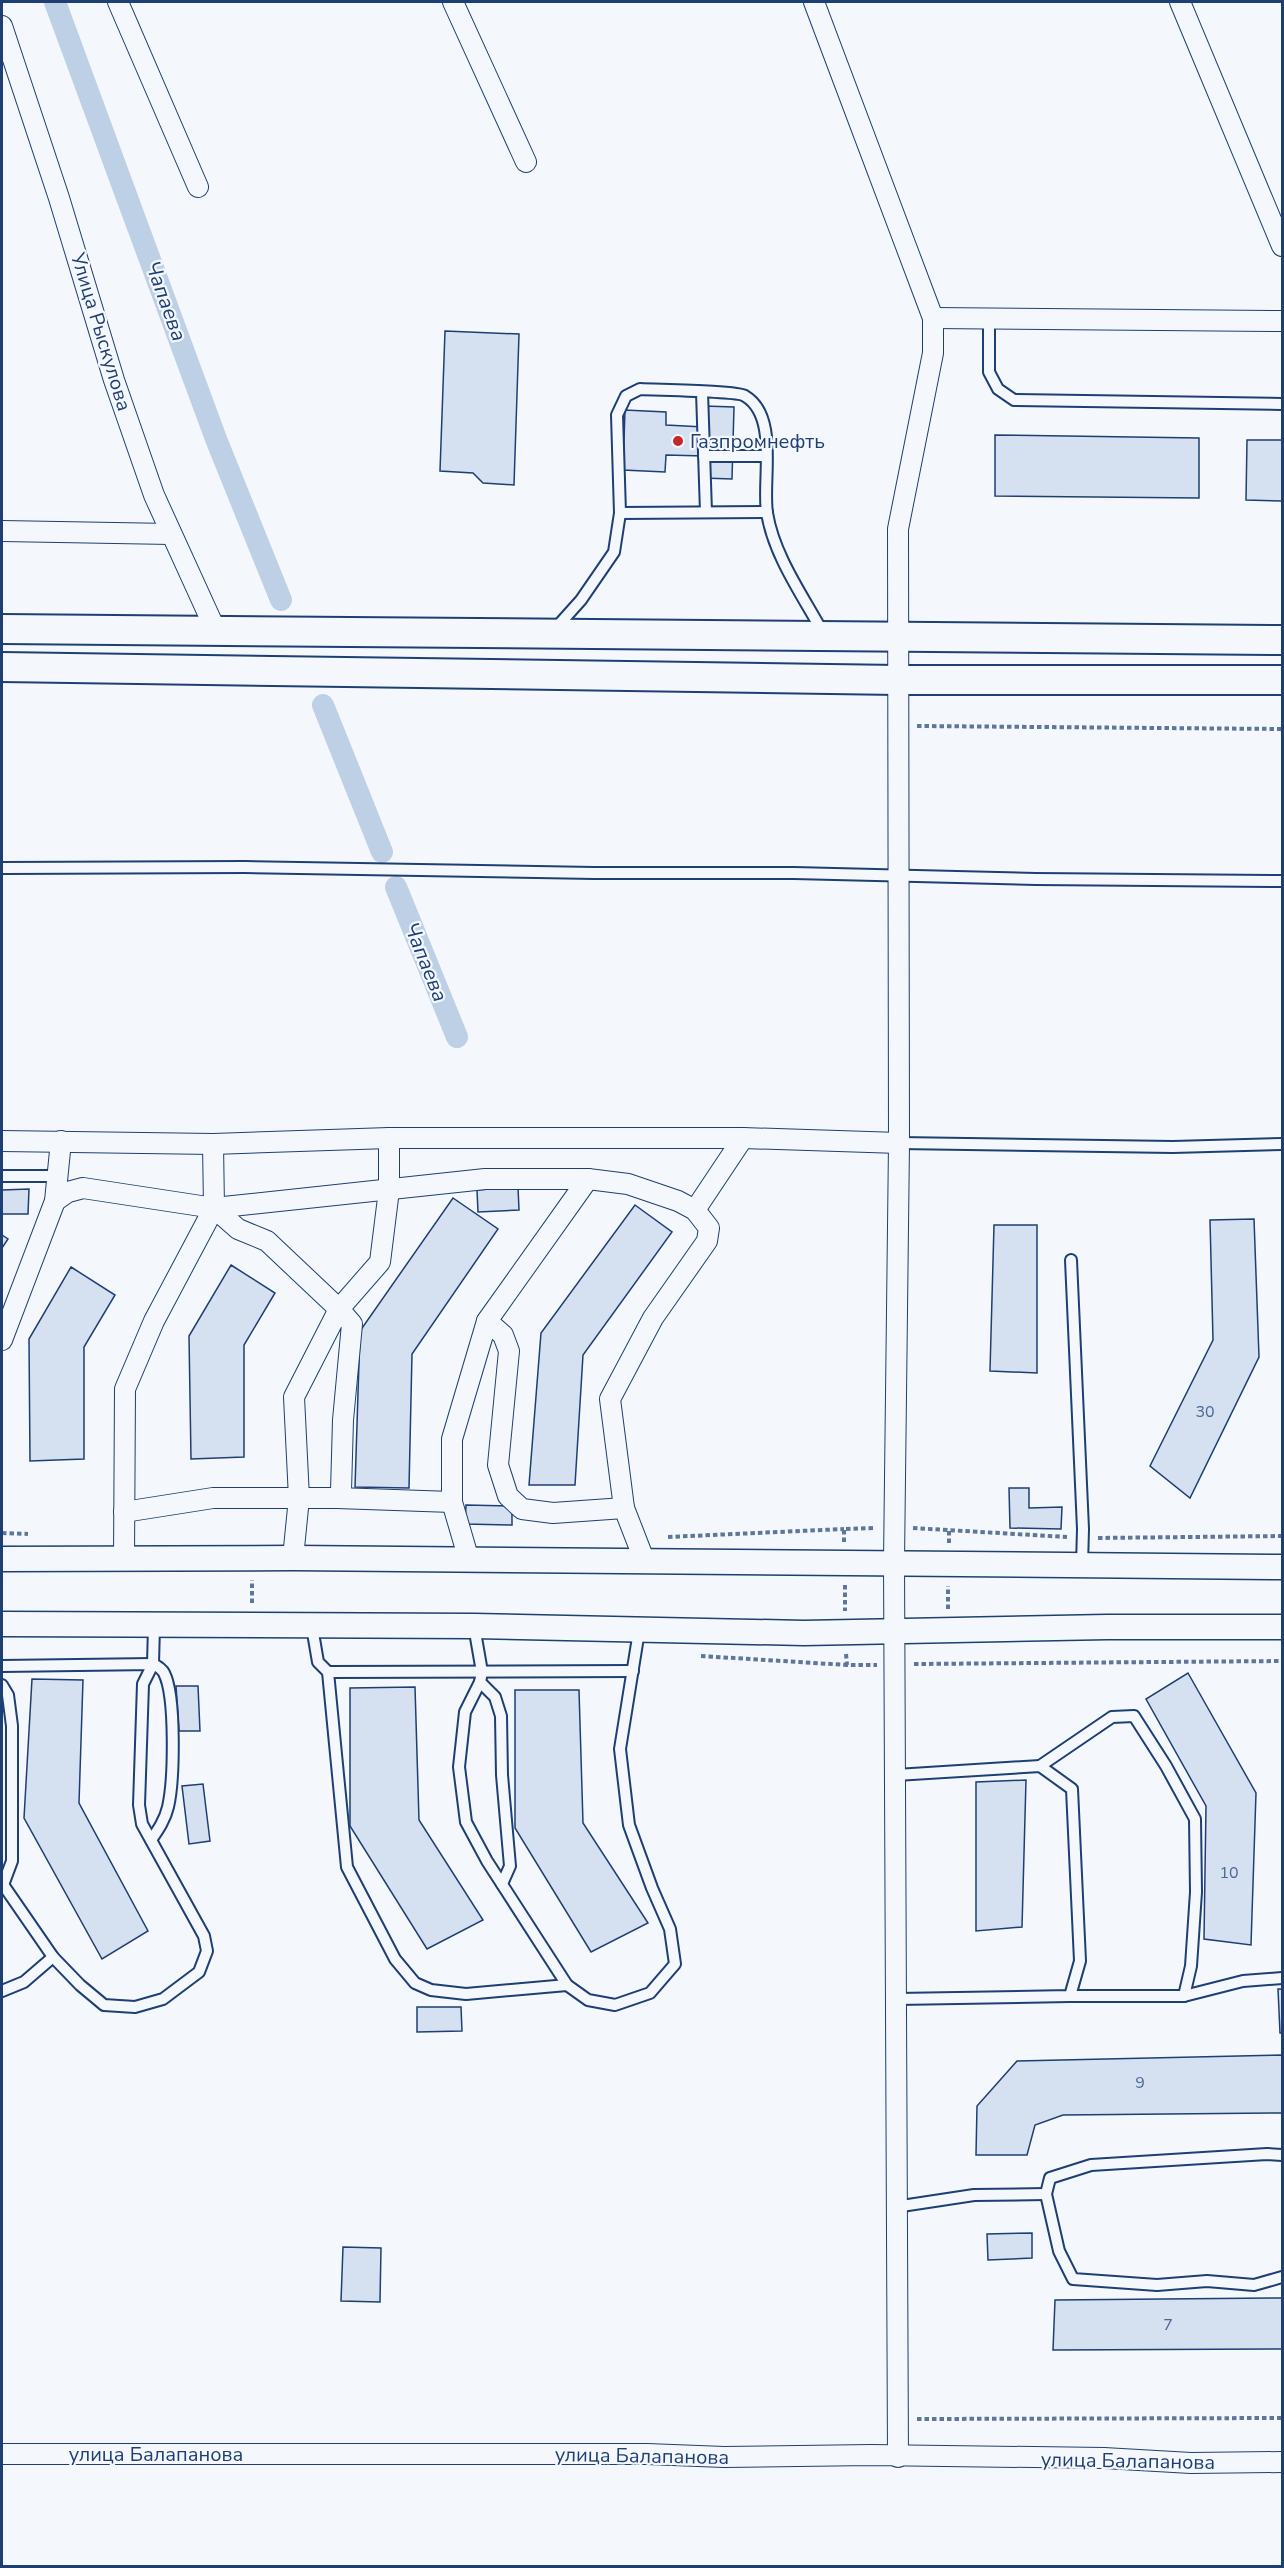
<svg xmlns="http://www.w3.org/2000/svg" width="1284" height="2568" font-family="'Nunito Sans',sans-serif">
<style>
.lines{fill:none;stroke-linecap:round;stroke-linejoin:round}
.canal{stroke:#bed0e5;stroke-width:22}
.building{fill:#d5e0f0;stroke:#1d3f73;stroke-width:1.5}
.service-casing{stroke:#1d3f73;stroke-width:14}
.minor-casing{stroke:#1d3f73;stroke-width:22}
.tertiary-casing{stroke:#1d3f73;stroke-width:27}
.secondary-casing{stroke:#1d3f73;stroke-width:32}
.path{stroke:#5e769c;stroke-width:4;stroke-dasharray:4.5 3;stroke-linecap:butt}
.service{stroke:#f4f7fb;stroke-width:10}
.minor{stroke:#f4f7fb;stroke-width:20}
.tertiary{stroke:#f4f7fb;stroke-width:24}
.secondary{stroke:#f4f7fb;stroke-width:28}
.poi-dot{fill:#c62828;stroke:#f4f7fb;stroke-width:2}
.labels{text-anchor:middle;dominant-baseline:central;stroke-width:4.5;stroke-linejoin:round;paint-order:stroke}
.number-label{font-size:16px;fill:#4b6792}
.street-label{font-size:20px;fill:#1d3f73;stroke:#f4f7fb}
.poi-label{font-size:20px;fill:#1d3f73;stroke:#f4f7fb;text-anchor:start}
.water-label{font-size:21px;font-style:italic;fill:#1d3f73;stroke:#f4f7fb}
</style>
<rect width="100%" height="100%" fill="#f4f7fb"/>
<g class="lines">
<g class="canal">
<path d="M55,2L216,439L281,600"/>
<path d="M323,705L382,852"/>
<path d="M396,887L457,1037"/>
</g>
</g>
<g class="building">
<path d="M445,331L519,334L514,485L483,483L473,473L440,471Z"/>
<path d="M704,406L734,407L732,479L703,478L704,456L666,455L665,472L623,470L625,410L666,412V425L704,427Z"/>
<path d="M995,435L1199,438V498L995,496Z"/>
<path d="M1247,440H1282V501L1246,500Z"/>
<path d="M518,1187L519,1210L478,1212L477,1190Z"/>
<path d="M29,1189L28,1214H2V1190Z"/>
<path d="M453,1198L498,1229L412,1354L409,1488L355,1487L360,1331Z"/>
<path d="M635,1205L672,1232L583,1355L575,1485H529L541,1333Z"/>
<path d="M1254,1219L1259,1357L1190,1498L1150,1466L1213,1340L1210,1220Z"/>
<path d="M994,1225H1037V1373L990,1371Z"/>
<path d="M2,1235L8,1239L2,1248Z"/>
<path d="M231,1265L275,1293L244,1345V1457L191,1459L189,1336Z"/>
<path d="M71,1267L115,1295L84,1347V1459L30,1461L29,1339Z"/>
<path d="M1009,1488H1029V1508L1062,1507L1061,1529L1010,1528Z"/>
<path d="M466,1505L512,1506V1525L465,1524Z"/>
<path d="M1188,1673L1256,1793L1251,1945L1204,1939L1206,1806L1146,1699Z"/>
<path d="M32,1679L83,1680L79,1803L148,1931L102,1959L24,1818Z"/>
<path d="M176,1686H198L200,1731H179Z"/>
<path d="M415,1687L419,1820L483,1920L427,1949L350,1826V1688Z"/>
<path d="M515,1690H579L583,1823L648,1923L591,1952L515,1828Z"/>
<path d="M1026,1780L1022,1927L976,1931V1782Z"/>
<path d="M203,1784L210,1841L189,1844L182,1786Z"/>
<path d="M1278,1989H1282V2033H1280Z"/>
<path d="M417,2007H461L462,2031L417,2032Z"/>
<path d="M1282,2055V2113L1063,2115L1035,2125L1027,2155H976L977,2106L1017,2061Z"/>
<path d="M1032,2233V2258L988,2260L987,2234Z"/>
<path d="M343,2247L381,2248L380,2302L341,2301Z"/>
<path d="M1282,2298V2349L1053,2350L1055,2300Z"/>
</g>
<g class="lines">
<defs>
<g id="service">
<path d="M989,320V372L998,389L1014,400L1282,404"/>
<path d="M702,392L706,512"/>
<path d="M704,456H766"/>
<path d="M620,513L767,512"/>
<path d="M555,629L581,600L614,552L620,513L617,415L626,396L640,389C655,390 738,391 745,396C779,416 762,480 767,513C774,556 803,596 823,633"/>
<path d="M2,868L245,867L594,873H794L1036,879L1282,881"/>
<path d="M899,1143L1173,1147L1282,1144"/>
<path d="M2,1176H58"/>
<path d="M1071,1260L1083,1529L1082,1565"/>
<path d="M474,1626L482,1672L480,1682L465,1712L459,1767L466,1822L487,1861L567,1985L588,2000L615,2005L650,1993L675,1964L670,1929L652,1888L629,1825L620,1749L639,1631"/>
<path d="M312,1627L318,1662L328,1672L347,1867L395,1959L415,1983L431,1990L466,1994L567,1985"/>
<path d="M2,1666L153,1664C157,1666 162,1669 164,1673C176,1696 174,1781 168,1807C165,1820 158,1830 151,1840"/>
<path d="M328,1672L633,1671"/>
<path d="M480,1682L495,1697L501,1716L502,1775L510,1866L502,1884"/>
<path d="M2,1685L8,1695L12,1726V1861L3,1885"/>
<path d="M1040,1766L1112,1717L1134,1716L1166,1766L1195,1819L1196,1892L1191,1966L1184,1996"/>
<path d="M896,1775L1040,1766L1072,1789L1080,1961L1070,1996L897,1999"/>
<path d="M2,1883L53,1957L80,1985L104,2005L135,2007L163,1999L199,1972L207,1951L204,1936L142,1824L139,1805L143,1684L153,1664L154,1626"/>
<path d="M2,1991L24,1982L53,1957"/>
<path d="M1070,1996H1184L1243,1981L1282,1978"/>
<path d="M1282,2155L1267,2154L1091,2165L1050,2178L1046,2194L1059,2251L1073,2279L1157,2285L1207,2281L1254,2285L1282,2277"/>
<path d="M895,2207L974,2195L1046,2194"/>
</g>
<g id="minor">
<path d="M118,2L198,187"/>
<path d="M453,2L526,162"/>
<path d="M814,2L933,318V353L898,529L899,1143L894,1562L898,2457"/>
<path d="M1180,2L1282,246"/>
<path d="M2,26L59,198L114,380L154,495L216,631"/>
<path d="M933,318L1282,321"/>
<path d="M2,531L171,534"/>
<path d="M2,1141L213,1144L389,1138H743L899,1143"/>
<path d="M55,1201L68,1192L83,1188L214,1208L485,1179H588L628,1184L678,1201L695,1210L709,1228L707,1241L653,1318L610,1399L624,1508L645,1562"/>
<path d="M214,1208L238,1229L267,1241L339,1309L352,1324L343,1420L341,1491L337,1498H299L294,1397L339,1309L380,1262L389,1190V1138"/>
<path d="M695,1210L743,1138"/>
<path d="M487,1321L503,1335L509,1351L498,1465L508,1496L522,1509L553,1513L624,1508"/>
<path d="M2,1340L55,1201L61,1141"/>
<path d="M337,1498L452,1502"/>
<path d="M124,1512L213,1498H299L293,1558"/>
<path d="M124,1558L125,1389L154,1321L214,1208L213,1144"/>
<path d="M469,1560L452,1502V1439L487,1321L588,1179"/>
<path d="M2,2454H647L724,2457L871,2455L1104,2458L1191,2463L1282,2462"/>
</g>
<g id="tertiary">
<path d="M2,1559L293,1558L1282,1567"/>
<path d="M2,1624L474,1626L804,1633L1107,1627H1282"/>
</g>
<g id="secondary">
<path d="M2,629L1282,640"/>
<path d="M2,667L898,680H1282"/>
</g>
</defs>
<use href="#service" class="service-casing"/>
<use href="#minor" class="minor-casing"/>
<use href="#tertiary" class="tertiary-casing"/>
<use href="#secondary" class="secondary-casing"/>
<g class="path">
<path d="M917,726L1282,729"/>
<path d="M913,1528L1067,1537"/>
<path d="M2,1533L28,1534"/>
<path d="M668,1537L844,1529"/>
<path d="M1098,1538L1282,1536"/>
<path d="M844,1542V1529L875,1528"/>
<path d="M949,1543V1529"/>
<path d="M845,1585V1611"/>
<path d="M252,1603V1580"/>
<path d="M948,1609V1586"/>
<path d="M846,1654L847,1665H877"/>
<path d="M701,1656L847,1665"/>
<path d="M914,1664L1282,1661"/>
<path d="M917,2419L1282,2418"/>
</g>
<use href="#service" class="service"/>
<use href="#minor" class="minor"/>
<use href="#tertiary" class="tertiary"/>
<use href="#secondary" class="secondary"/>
</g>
<circle class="poi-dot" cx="678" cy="441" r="6"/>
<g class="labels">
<g class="number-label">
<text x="1205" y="1412">30</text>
<text x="1229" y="1873">10</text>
<text x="1140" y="2083">9</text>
<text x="1168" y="2325">7</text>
</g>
<g class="street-label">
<text transform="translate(101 332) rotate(73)">Улица Рыскулова</text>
<text x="156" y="2454">улица Балапанова</text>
<text transform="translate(642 2456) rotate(1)">улица Балапанова</text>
<text transform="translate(1128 2461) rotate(1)">улица Балапанова</text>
</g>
<g class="poi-label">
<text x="690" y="441">Газпромнефть</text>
</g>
<g class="water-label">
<text transform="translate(166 301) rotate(70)">Чапаева</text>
<text transform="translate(426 962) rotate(68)">Чапаева</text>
</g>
</g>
<rect width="1284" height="2568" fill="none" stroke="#1d3f73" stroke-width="6"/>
</svg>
